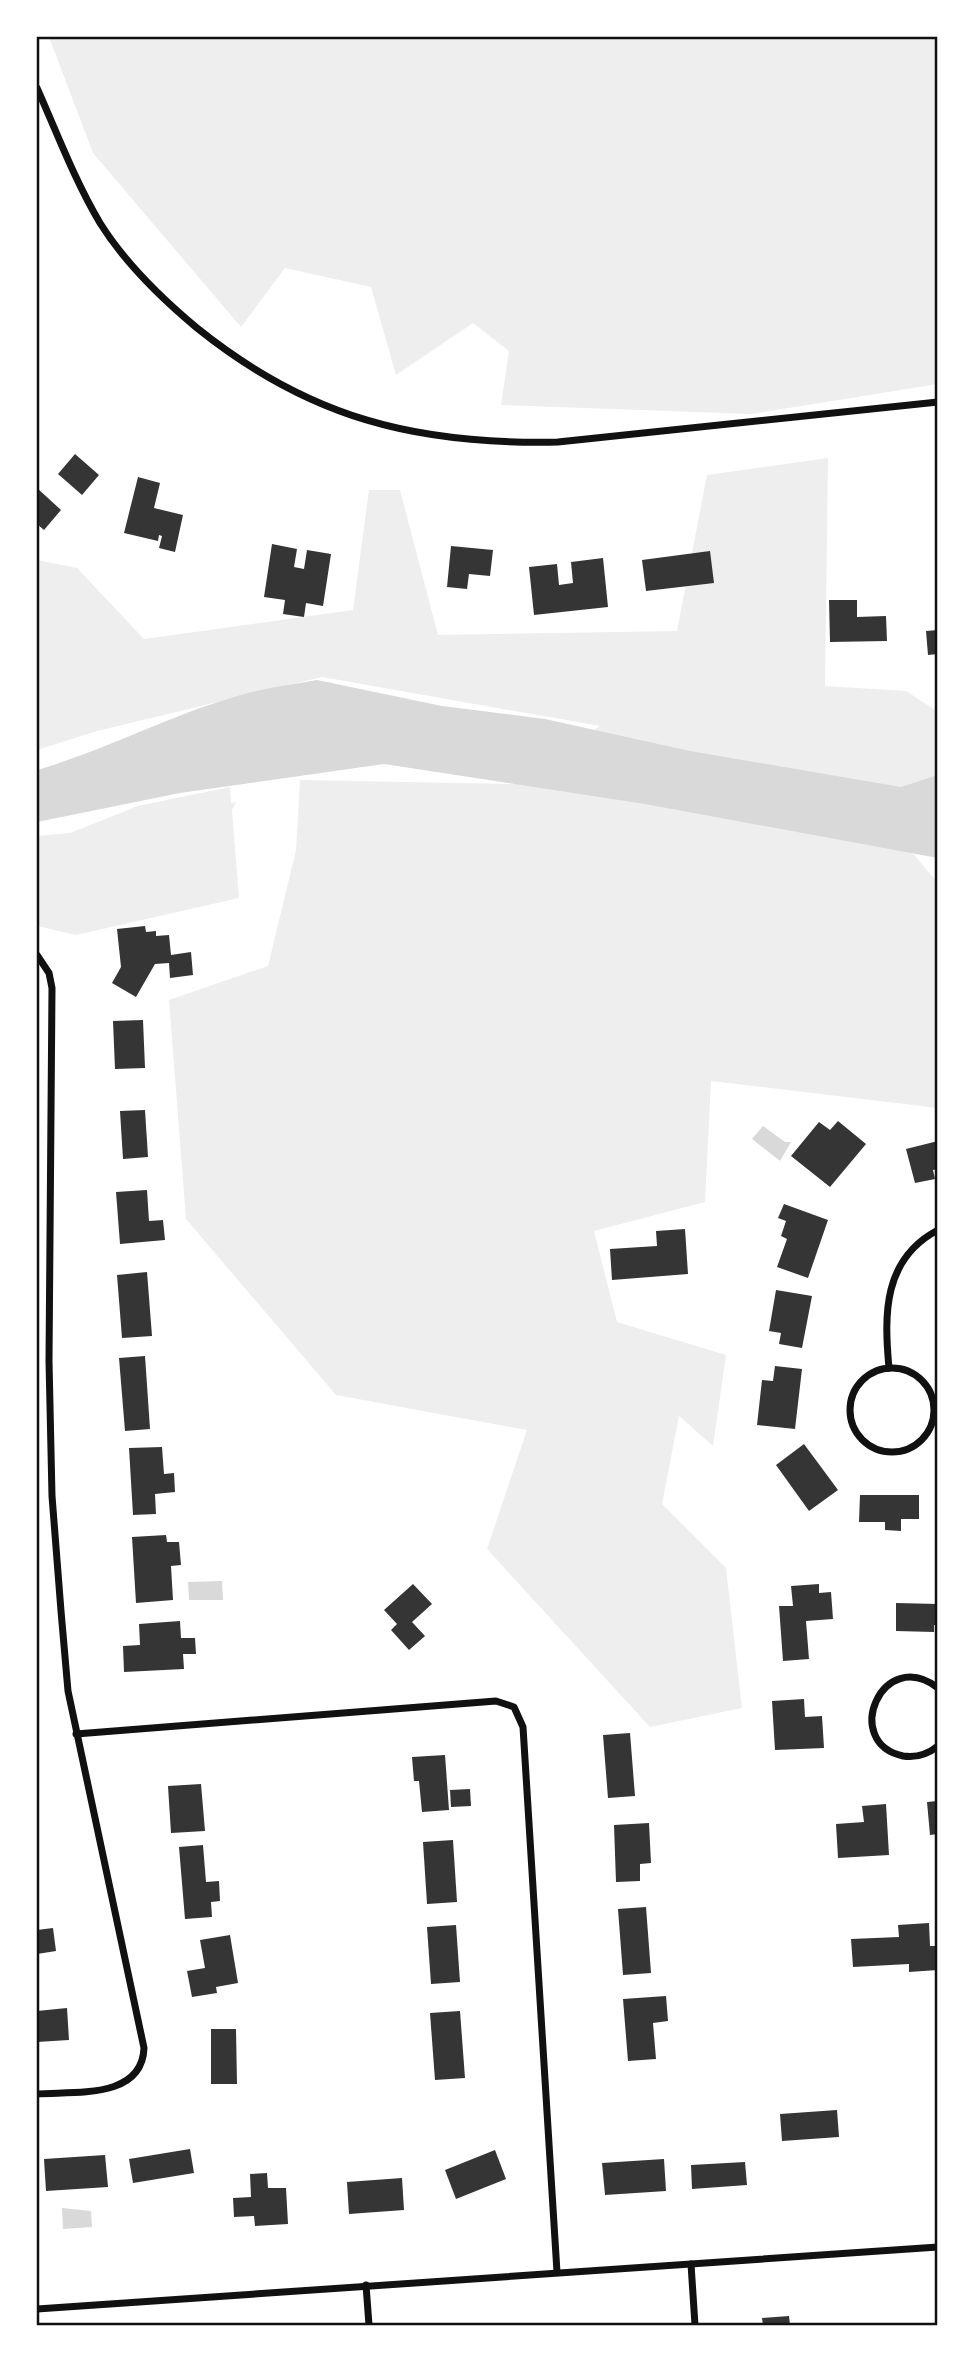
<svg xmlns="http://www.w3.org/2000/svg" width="975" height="2362" font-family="'Exo 2',sans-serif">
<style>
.green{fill:#eee}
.water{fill:#d9d9d9}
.building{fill:#353535}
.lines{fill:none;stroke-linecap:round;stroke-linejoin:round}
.minor{stroke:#111;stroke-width:7}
.neatline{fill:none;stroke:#111;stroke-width:2.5}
</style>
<rect width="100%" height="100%" fill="#fff"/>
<g class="green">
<path d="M49,37H938V384L751,414L501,405L509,351L473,323L396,375L371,287L285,268L241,327L93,153Z"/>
<path d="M828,458L825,686L906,691L938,712V799L859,790L938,883V1108L711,1081L705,1202L594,1231L617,1322L726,1355L713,1446L679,1416L662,1504L726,1568L742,1708L650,1727L487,1549L527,1430L336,1395L186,1219L169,1000L268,966L296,850L300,780L514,784L600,726L322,677L97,731L37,750V560L77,568L144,639L353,610L369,490H400L438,635L677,631L707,475Z"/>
<path d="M230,787L231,803L236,802L232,810L239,898L76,935L37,926V836L70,833L138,806Z"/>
</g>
<g class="water">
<path d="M317,680L442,706L545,719L690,751L901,787L938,775V858L645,804L384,764L180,793L37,822V770C109,749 176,712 248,693C271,687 294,684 317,680Z"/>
<path d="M763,1126L785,1142H791L780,1161L752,1139Z"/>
<path d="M222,1581L223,1600H189L188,1582Z"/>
<path d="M62,2208L91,2211L92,2227L63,2229Z"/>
</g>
<g class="building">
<path d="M75,454L99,475L82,495L58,474Z"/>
<path d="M138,477L160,483L154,508L183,515L175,552L159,548L162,536L159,535L158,541L124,533Z"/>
<path d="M37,488L61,510L44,530L37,524Z"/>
<path d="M272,544L297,549L294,567L304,569L307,550L331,554L323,606L306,603L304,617L283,614L285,600L264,597Z"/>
<path d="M451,546L493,550L490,576L469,574L467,589L447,587Z"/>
<path d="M710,551L714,583L646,591L642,560Z"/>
<path d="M603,558L608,607L534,615L529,567L557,564L559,585L573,583L571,562Z"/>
<path d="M829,600H857V617L886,616L887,641L830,642Z"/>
<path d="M938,630V654L928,655L926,631Z"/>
<path d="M145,926L146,932L156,931V936L169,935L171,955L191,952L193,975L170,978L169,963L155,964L136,997L112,983L121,967L117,929Z"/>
<path d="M143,1020L145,1068L115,1069L113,1021Z"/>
<path d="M145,1110L148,1157L123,1159L120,1111Z"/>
<path d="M838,1121L866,1144L830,1187L791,1156L819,1122L830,1130Z"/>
<path d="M938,1141V1169L933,1170L935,1179L915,1183L906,1149Z"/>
<path d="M147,1190L149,1221L163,1220L165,1240L120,1244L116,1192Z"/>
<path d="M784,1204L828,1220L808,1278L777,1267L787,1239L781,1236L786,1221L778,1218Z"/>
<path d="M685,1229L688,1274L612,1280L610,1249L657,1246L656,1231Z"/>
<path d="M147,1272L152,1336L122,1338L117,1275Z"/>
<path d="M776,1290L812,1296L802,1348L779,1344L781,1333L769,1331Z"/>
<path d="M145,1356L150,1429L125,1431L119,1358Z"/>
<path d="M775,1366L802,1369L795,1429L757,1425L762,1380L773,1381Z"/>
<path d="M804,1444L838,1490L809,1511L776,1465Z"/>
<path d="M162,1447L164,1474L174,1473L175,1492L155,1494L156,1514L133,1515L129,1448Z"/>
<path d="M860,1495H919V1519H901V1531L885,1530V1522H859Z"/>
<path d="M166,1535L167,1542H179L181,1565L171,1566L173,1600L136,1603L132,1537Z"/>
<path d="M413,1584L432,1604L412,1622L425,1636L409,1650L391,1630L397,1624L384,1610Z"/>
<path d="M819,1584V1593L831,1592L833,1619L806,1621L809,1659L783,1661L779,1606H793L791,1586Z"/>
<path d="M896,1603L938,1604V1625H934V1632L896,1631Z"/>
<path d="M180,1621L181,1638H195L196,1654H183L184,1669L124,1672L123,1646L140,1645L139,1624Z"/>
<path d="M804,1699L805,1717L822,1716L824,1748L775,1750L772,1701Z"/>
<path d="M630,1733L635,1796L608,1798L603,1735Z"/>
<path d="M445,1755L449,1810L422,1812L419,1781H414L412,1757Z"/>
<path d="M201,1784L205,1831L171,1833L168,1786Z"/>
<path d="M470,1789L471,1806L451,1807L450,1790Z"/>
<path d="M938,1801V1834L930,1835L927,1802Z"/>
<path d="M886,1804L889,1855L838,1858L836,1824L864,1822L862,1806Z"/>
<path d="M649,1823L651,1863L640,1864V1881L616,1882L614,1825Z"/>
<path d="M453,1840L457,1902L427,1904L423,1842Z"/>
<path d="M203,1845L206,1882L219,1881L220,1901L211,1902L212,1917L185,1919L179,1847Z"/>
<path d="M646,1907L651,1973L623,1975L618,1909Z"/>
<path d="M929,1923L930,1946H938V1970L909,1972V1964L853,1967L851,1939L899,1937L898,1925Z"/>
<path d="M456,1925L460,1982L431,1984L427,1927Z"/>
<path d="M53,1928L56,1951L37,1954V1930Z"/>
<path d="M230,1935L238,1983L216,1987L217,1993L192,1997L187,1971L205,1968L200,1940Z"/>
<path d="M666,1996L668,2021L653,2023L656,2059L628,2061L623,1999Z"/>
<path d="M67,2008L69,2040L37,2042V2011Z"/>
<path d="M460,2011L465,2078L435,2080L430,2013Z"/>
<path d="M211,2029H236L237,2084H211Z"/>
<path d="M837,2110L839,2137L782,2141L780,2114Z"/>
<path d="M190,2149L194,2173L133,2183L129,2159Z"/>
<path d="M495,2150L506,2179L456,2199L445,2170Z"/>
<path d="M105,2155L108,2187L46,2191L44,2159Z"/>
<path d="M664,2159L666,2191L605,2195L602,2163Z"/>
<path d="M745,2162L747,2185L692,2189L691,2165Z"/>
<path d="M267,2173L268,2188H286L288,2224L255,2226L254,2216L234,2217L233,2198L251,2197L250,2174Z"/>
<path d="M402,2178L404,2210L349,2214L347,2182Z"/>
<path d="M789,2316L790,2325H763L762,2318Z"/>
</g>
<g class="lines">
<g class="minor">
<path d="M37,88C57,133 75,181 100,223C125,263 161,298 197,328C309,418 416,445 558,442L938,402"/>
<path d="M37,955L49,973L52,988L49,1361L52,1496L61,1611L68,1691L144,2048C142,2100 73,2091 37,2094"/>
<circle cx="892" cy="1410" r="42"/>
<path d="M889,1368C884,1314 883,1259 938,1230"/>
<path d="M938,1688C882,1645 841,1743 903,1756C916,1758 928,1754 938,1746"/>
<path d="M76,1734L496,1701L514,1707L523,1727L557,2272"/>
<path d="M691,2264L695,2325"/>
<path d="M366,2285L369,2325"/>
<path d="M37,2309L938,2247"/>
</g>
</g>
<rect width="975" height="2362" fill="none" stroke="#ffffff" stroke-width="77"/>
<rect x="38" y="38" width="898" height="2286" class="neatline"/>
</svg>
